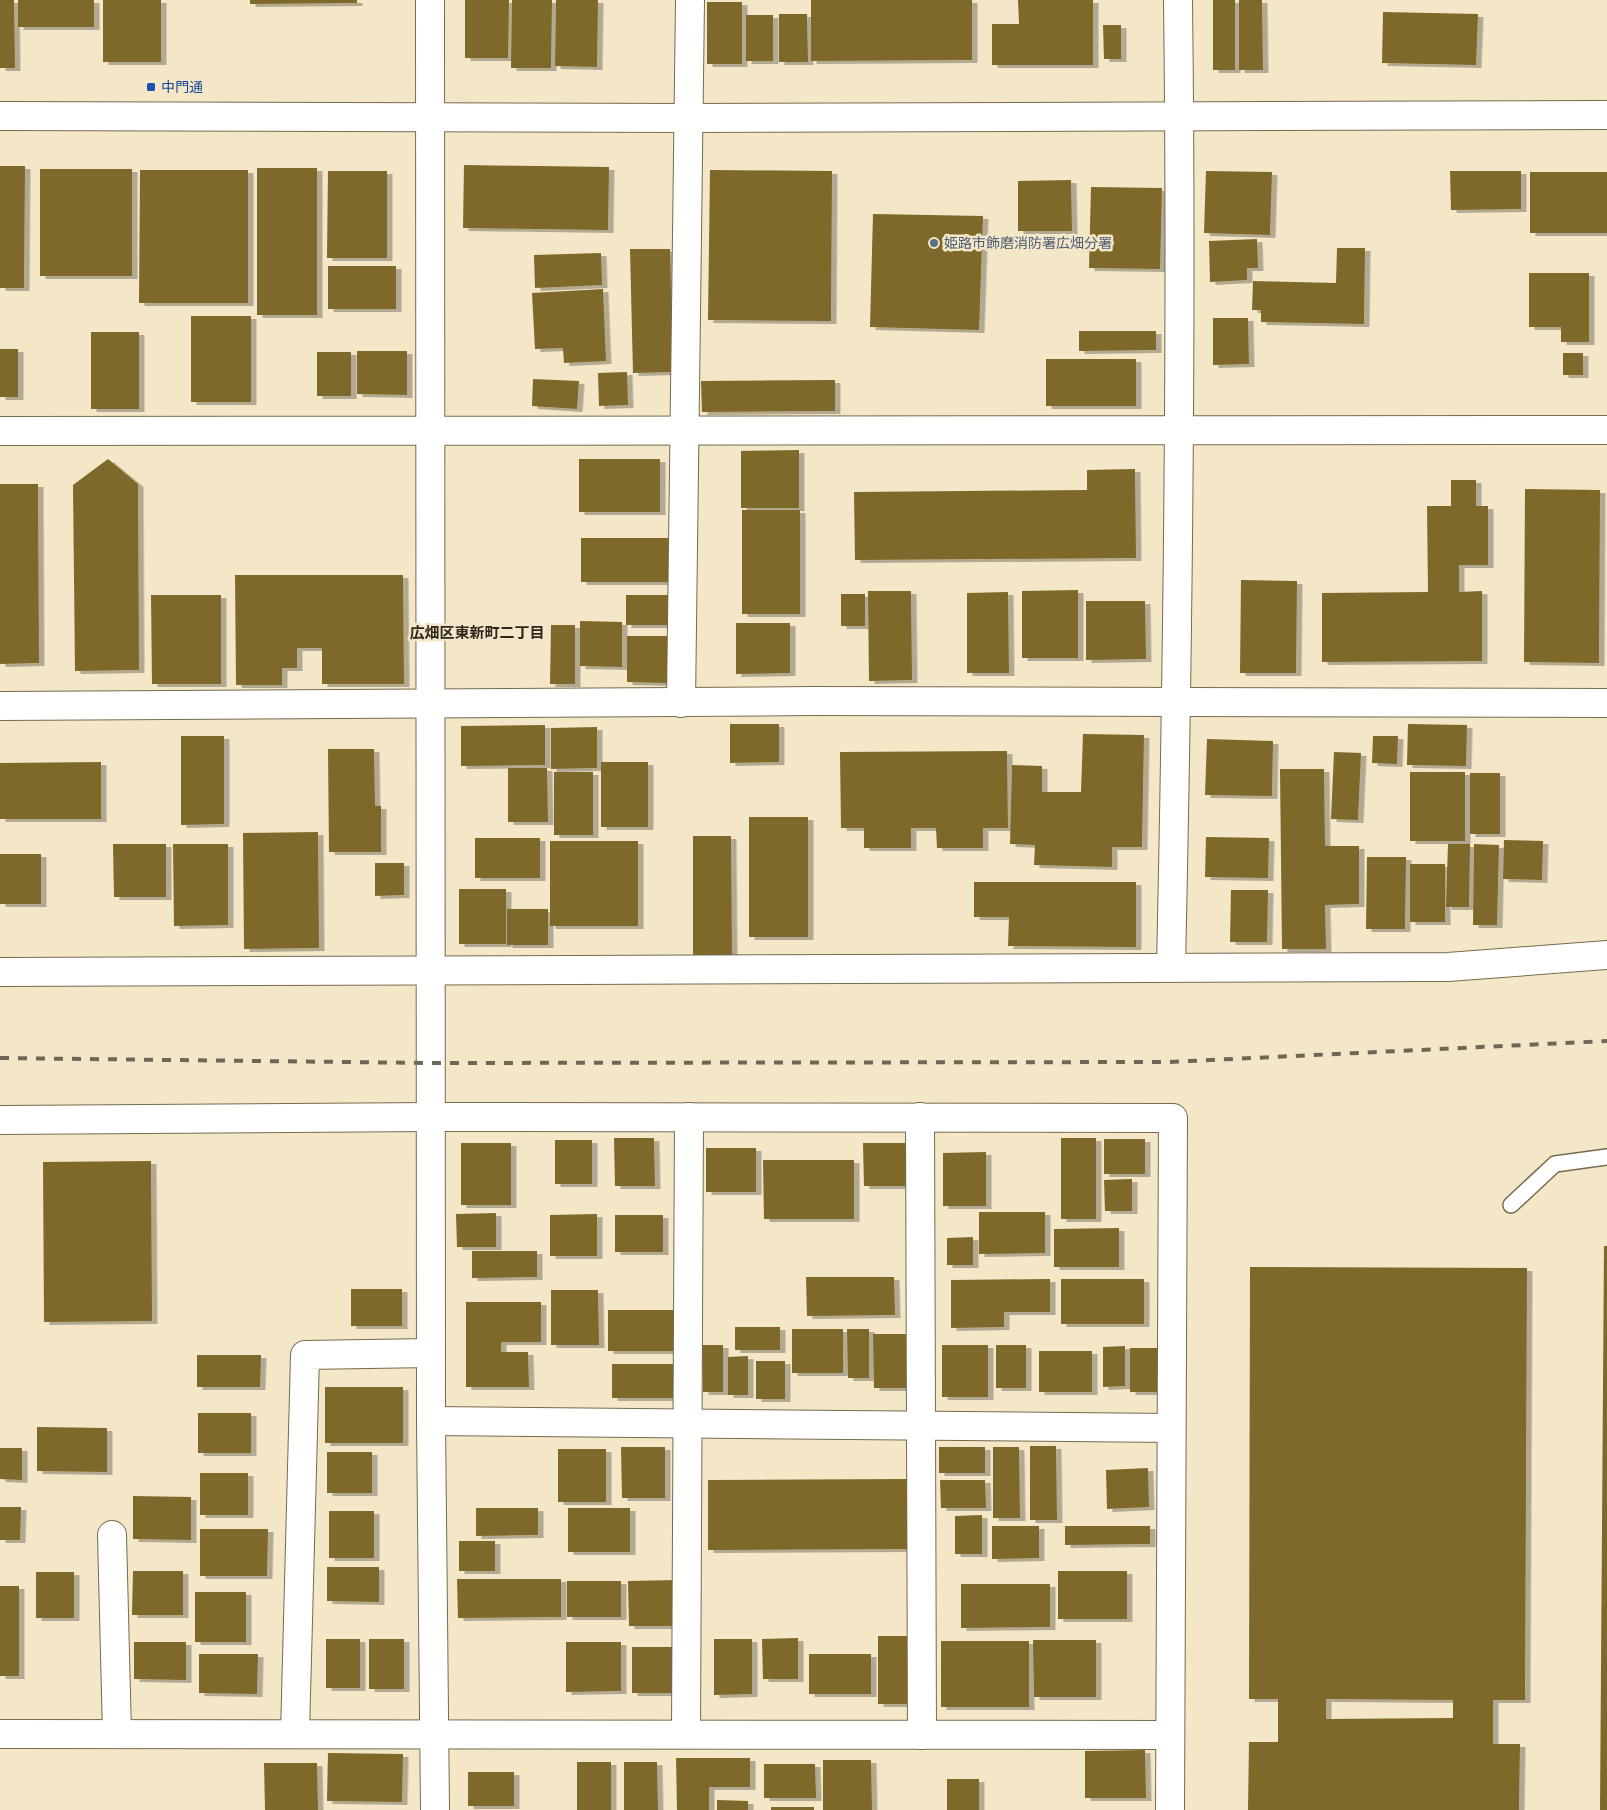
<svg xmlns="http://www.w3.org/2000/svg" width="1607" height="1810" font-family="Rubik,'Noto Sans JP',sans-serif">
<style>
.building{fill:#7e682a;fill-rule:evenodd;filter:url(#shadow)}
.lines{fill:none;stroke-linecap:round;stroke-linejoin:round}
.service-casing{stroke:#766b4f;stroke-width:18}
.minor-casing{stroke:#766b4f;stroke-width:30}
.tertiary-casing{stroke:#766b4f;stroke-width:30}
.service{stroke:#fff;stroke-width:15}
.minor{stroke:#fff;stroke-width:28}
.tertiary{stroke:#fff;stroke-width:28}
.rail{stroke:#6f6755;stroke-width:4;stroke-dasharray:9 9;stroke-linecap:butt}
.transit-dot{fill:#1a4fb4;stroke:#f3e7c8;stroke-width:2}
.service-dot{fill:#5c6f8a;stroke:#f3e7c8;stroke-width:2}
.labels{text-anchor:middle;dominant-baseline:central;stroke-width:5;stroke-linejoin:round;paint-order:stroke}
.transit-label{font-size:14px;fill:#164399;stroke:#f3e7c8;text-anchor:start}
.service-label{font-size:14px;fill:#4e5e75;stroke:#f3e7c8;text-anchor:start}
.neighbourhood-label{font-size:15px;font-weight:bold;fill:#2d281c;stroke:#f3e7c8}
</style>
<defs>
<filter id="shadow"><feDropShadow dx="5.5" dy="3" stdDeviation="0" flood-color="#0004"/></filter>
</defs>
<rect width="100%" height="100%" fill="#f3e7c8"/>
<g class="building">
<path d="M0,0H14L15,68H0Z"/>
<rect x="18" y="0" width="76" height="27"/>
<rect x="103" y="0" width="58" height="62"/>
<path d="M250,0H357V3L250,4Z"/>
<path d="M465,0H509L508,58H465Z"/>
<path d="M512,0H552L551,68H511Z"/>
<path d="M556,0H598L597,67L555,66Z"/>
<path d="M811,0H972V60L811,61Z"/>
<path d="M1018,0H1093V65H992V24H1019Z"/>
<rect x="1213" y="0" width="22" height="70"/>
<path d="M1239,0H1262L1263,70H1239Z"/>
<rect x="707" y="2" width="35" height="62"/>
<path d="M1383,12L1478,14L1476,65L1382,63Z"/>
<path d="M779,14H807L808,62H779Z"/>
<rect x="746" y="15" width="27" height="46"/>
<path d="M1103,25H1121V59H1104Z"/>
<path d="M464,165L609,167L608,230L463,228Z"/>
<path d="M0,166H25L24,288H0Z"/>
<rect x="257" y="168" width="60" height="147"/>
<rect x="40" y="169" width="92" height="107"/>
<path d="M140,170H248V303H139Z"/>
<path d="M710,170L832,171L831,321L708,320Z"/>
<path d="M328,171H387V258H327Z"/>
<path d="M1206,171L1272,172L1270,235L1204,233Z"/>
<path d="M1450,171H1521V209L1451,210Z"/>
<rect x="1530" y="172" width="77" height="61"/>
<path d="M1071,180L1072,231H1018V181Z"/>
<path d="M1091,187L1162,188L1160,269L1089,268Z"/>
<path d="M873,214L983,216L979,330L870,327Z"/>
<path d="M1257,239L1258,268H1247V280L1210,282L1209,241Z"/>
<path d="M1337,248H1365L1364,324L1261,322V310H1252L1253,281L1336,283Z"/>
<path d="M630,249H670L673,372L633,373Z"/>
<path d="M601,253L602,285L535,288L534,255Z"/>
<rect x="328" y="266" width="68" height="43"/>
<path d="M1529,273H1589V342H1561V327H1529Z"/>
<path d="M603,289L606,361L564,363L563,348L535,349L532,293Z"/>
<rect x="191" y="316" width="60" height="86"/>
<path d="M1213,318H1248L1249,364L1213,365Z"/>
<path d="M1079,331H1156V350L1079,351Z"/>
<rect x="91" y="332" width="48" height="77"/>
<rect x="0" y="349" width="18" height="48"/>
<path d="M357,351H407V395L357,394Z"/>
<rect x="317" y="352" width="34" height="44"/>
<rect x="1563" y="353" width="20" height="22"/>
<rect x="1046" y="359" width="90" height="47"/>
<path d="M627,372L628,405L599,406L598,373Z"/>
<path d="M533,379L579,381L577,409L532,406Z"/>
<path d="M835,380V411L702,412L701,381Z"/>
<path d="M799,450V508H741V451Z"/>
<path d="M108,459L138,484L139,670L75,671L73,485Z"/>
<rect x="579" y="459" width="81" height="53"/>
<path d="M1135,469L1136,558L855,560L854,492L1087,490V470Z"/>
<path d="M1451,480H1476V506H1488V565H1459V592L1482,591V661L1322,662V593L1428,592L1427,506H1451Z"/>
<path d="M0,484H38L39,663L0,664Z"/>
<path d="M1525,489L1600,490L1599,663L1524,662Z"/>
<rect x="742" y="510" width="58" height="104"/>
<rect x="581" y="538" width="90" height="44"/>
<path d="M235,575H403L404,684H322V648H297V668H282V685H236Z"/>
<path d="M1241,580L1297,581L1296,673H1240Z"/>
<path d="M1078,590V658H1022V591Z"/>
<path d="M868,591H911L912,680L869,681Z"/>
<path d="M1008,592L1009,673H967V593Z"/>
<rect x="841" y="594" width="24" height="32"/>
<path d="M151,595H221V684H152Z"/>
<rect x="626" y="595" width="44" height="30"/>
<path d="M1086,601H1145L1146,659L1086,660Z"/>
<path d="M580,621L622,622V667L580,666Z"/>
<path d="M736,623H790V673L736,674Z"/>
<path d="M551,625H575V684H550Z"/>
<path d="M627,636H667V683L627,682Z"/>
<path d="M730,724H779V762L730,763Z"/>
<path d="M1408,724L1467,725L1466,766L1407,765Z"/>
<path d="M545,725V765L461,766V726Z"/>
<path d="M597,727V768L551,769V728Z"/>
<path d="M1083,734L1144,735L1142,847H1112V867L1034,865L1035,845L1010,844L1012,765L1042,766V792H1081Z"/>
<path d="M181,736H224V824L181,825Z"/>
<path d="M1373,736H1398L1397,764L1372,763Z"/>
<path d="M1207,739L1273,741L1272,796L1205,795Z"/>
<path d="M328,749H374L375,806H381V852H329Z"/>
<path d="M1007,751L1008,828H983V848H937L936,828H911V848H864V828H841L840,752Z"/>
<path d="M1334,752L1361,753L1358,820L1331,819Z"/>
<path d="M101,762V819H0V763Z"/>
<rect x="601" y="762" width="47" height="65"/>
<path d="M508,768H547L548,822H508Z"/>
<path d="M1280,769H1324L1325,846H1359V904L1325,905L1326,949H1282Z"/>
<rect x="554" y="772" width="39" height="63"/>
<rect x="1410" y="772" width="55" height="69"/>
<rect x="1470" y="773" width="30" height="61"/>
<rect x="749" y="817" width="59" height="120"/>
<path d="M318,832L319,948L244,949L243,833Z"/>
<path d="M693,836H731L732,959H693Z"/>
<path d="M1206,837L1269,838L1268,878L1205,877Z"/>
<rect x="475" y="838" width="65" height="40"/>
<path d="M1504,840L1543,841L1542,880L1503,879Z"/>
<rect x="550" y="841" width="88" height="85"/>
<path d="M113,844H166V897H114Z"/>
<path d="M173,844H228V925L174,926Z"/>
<path d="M1448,844H1470L1469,907H1446Z"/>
<path d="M1474,844L1499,845L1497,925H1473Z"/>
<rect x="0" y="854" width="41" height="50"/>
<path d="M1367,857H1406L1405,929H1366Z"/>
<path d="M375,863H404V895L375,896Z"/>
<rect x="1410" y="864" width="35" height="58"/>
<path d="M974,882H1136V947L1008,946L1009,917H974Z"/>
<rect x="459" y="889" width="47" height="55"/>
<path d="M1231,890H1268L1267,942H1230Z"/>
<rect x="507" y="909" width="41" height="36"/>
<path d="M614,1138H654L655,1186H615Z"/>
<rect x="1061" y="1138" width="35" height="81"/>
<rect x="1104" y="1139" width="41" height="35"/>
<rect x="555" y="1140" width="37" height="44"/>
<rect x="461" y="1143" width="50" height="62"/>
<path d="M863,1143H909V1186H864Z"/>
<rect x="706" y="1148" width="50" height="44"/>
<path d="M986,1152V1206H943V1153Z"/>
<path d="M763,1160H854V1219H764Z"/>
<path d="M151,1161L152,1321L44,1322L43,1162Z"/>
<path d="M1132,1179V1211H1105L1104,1180Z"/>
<path d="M979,1212H1045V1253L979,1254Z"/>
<path d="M496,1213V1247H457L456,1214Z"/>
<path d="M597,1214V1256H550V1215Z"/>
<rect x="615" y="1215" width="48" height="37"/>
<path d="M1119,1228V1267H1054V1229Z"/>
<path d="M973,1237V1265H947V1238Z"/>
<path d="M1604,1246H1607V1810H1600Z"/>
<path d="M472,1251H537V1277L472,1278Z"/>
<path d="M1250,1267L1527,1268L1525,1700H1493V1744H1520L1519,1810H1248L1249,1742H1278V1699H1249ZM1326,1699L1453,1700V1718L1326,1719Z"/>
<path d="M806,1277H894L895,1315L807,1316Z"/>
<path d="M1050,1279V1312H1004V1327L951,1328V1280Z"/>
<rect x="1061" y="1279" width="83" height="45"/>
<rect x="351" y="1289" width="51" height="37"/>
<path d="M551,1290H598L599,1345H551Z"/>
<path d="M466,1302H541V1342H501V1352H528L529,1387H466Z"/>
<rect x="608" y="1310" width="71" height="41"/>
<rect x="735" y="1327" width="45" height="23"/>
<rect x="792" y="1329" width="51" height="44"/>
<path d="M847,1329H869V1378H848Z"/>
<path d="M873,1334H912V1388H874Z"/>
<path d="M702,1345H723V1392H703Z"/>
<rect x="942" y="1345" width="46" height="52"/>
<rect x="996" y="1345" width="30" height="43"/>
<path d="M1125,1346V1386L1103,1387V1347Z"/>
<rect x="1130" y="1348" width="27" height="44"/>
<rect x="1039" y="1351" width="53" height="41"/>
<path d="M197,1355H261L260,1387H197Z"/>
<path d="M748,1356V1395H728V1357Z"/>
<rect x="756" y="1361" width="29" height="38"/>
<rect x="612" y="1364" width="65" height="34"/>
<rect x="325" y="1387" width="78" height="56"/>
<rect x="198" y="1413" width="53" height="40"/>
<path d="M37,1427L107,1428V1472L37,1471Z"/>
<path d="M1030,1446H1056L1057,1520H1030Z"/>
<path d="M621,1447H665V1498H622Z"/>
<rect x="939" y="1447" width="46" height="26"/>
<path d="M993,1447H1019L1020,1518H993Z"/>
<path d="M0,1448H22V1480L0,1479Z"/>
<rect x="558" y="1449" width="48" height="53"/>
<rect x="327" y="1452" width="45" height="41"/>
<path d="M1148,1468L1149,1507L1107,1509L1106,1470Z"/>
<rect x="200" y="1473" width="48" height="42"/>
<path d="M908,1479L909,1549L708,1550V1480Z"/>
<path d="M940,1480H985L986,1508H941Z"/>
<path d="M133,1496L191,1497V1540L133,1539Z"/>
<path d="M0,1507H21L20,1540H0Z"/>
<path d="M476,1508H538V1535L476,1536Z"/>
<rect x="568" y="1508" width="62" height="44"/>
<rect x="329" y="1511" width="45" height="47"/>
<path d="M982,1515V1554H955V1516Z"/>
<path d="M992,1526H1039V1558L992,1559Z"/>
<path d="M1065,1526H1150V1544L1065,1545Z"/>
<path d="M200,1529H268L267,1576H200Z"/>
<rect x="459" y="1541" width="36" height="30"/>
<path d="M327,1567H379V1602L327,1601Z"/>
<path d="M133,1571H183V1615H132Z"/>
<rect x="1058" y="1571" width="69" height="48"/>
<rect x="36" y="1572" width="38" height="46"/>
<path d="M457,1579H561V1617L458,1618Z"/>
<path d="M679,1580V1626H629L628,1581Z"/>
<rect x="567" y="1581" width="54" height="36"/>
<path d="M961,1584H1050V1627L961,1628Z"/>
<rect x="0" y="1586" width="19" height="90"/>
<rect x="195" y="1592" width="51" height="50"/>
<rect x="878" y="1636" width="31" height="68"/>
<path d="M798,1638V1679H763L762,1639Z"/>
<rect x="326" y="1639" width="34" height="49"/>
<rect x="369" y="1639" width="35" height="50"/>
<path d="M714,1639H752V1694L714,1695Z"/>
<path d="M1033,1640H1096V1697H1034Z"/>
<rect x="941" y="1641" width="88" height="66"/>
<path d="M134,1642H186V1680L134,1679Z"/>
<path d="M566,1642H621V1691L566,1692Z"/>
<rect x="632" y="1647" width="46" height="46"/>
<path d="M199,1654H258L257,1694L199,1693Z"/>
<rect x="809" y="1654" width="62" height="40"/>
<path d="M1145,1750L1146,1798H1085V1751Z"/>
<path d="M328,1753L403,1754L402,1802L327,1801Z"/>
<path d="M676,1758H750V1787H709V1810H677Z"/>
<path d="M823,1760H871L872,1810H823Z"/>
<rect x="577" y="1762" width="34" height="48"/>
<path d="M624,1762H657L658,1810H624Z"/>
<path d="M264,1763H317L318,1810H265Z"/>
<path d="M764,1764H815L816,1798H764Z"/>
<rect x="468" y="1772" width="46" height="34"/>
<rect x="947" y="1779" width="32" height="31"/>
<path d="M717,1800L748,1801V1810H717Z"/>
<rect x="771" y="1807" width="43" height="3"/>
</g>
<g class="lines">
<defs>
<path id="service" d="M1511,1205L1555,1164L1607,1157"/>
<g id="minor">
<path d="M430,0L431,1421L435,1810"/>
<path d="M0,431L1607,430"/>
<path d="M681,703L690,0"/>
<path d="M0,706C536,701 1071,699 1607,703"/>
<path d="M1171,967C1178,645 1182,322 1178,0"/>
<path d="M0,972L1448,967L1607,955"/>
<path d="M920,1117L922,1735"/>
<path d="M0,1120L432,1117L1173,1118L1170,1810"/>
<path d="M431,1421L1171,1428"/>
<path d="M112,1535L117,1734"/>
<path d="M0,1734L1170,1735"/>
<path d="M295,1734L305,1355L431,1353"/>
<path d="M686,1734L689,1117"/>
</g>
<path id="tertiary" d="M0,116L689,118L1607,115"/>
</defs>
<use href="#service" class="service-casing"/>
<use href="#minor" class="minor-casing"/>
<use href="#tertiary" class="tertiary-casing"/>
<use href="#service" class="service"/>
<use href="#minor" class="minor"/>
<use href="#tertiary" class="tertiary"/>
<path class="rail" d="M0,1058L431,1063L1169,1062L1607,1041"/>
</g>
<rect class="transit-dot" x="146" y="82" width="10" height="10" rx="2.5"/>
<circle class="service-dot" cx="934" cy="243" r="5"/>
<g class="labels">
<g class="transit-label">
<text x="161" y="87">中門通</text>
</g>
<g class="service-label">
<text x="944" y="243">姫路市飾磨消防署広畑分署</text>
</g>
<g class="neighbourhood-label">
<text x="477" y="633">広畑区東新町二丁目</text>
</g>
</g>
</svg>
